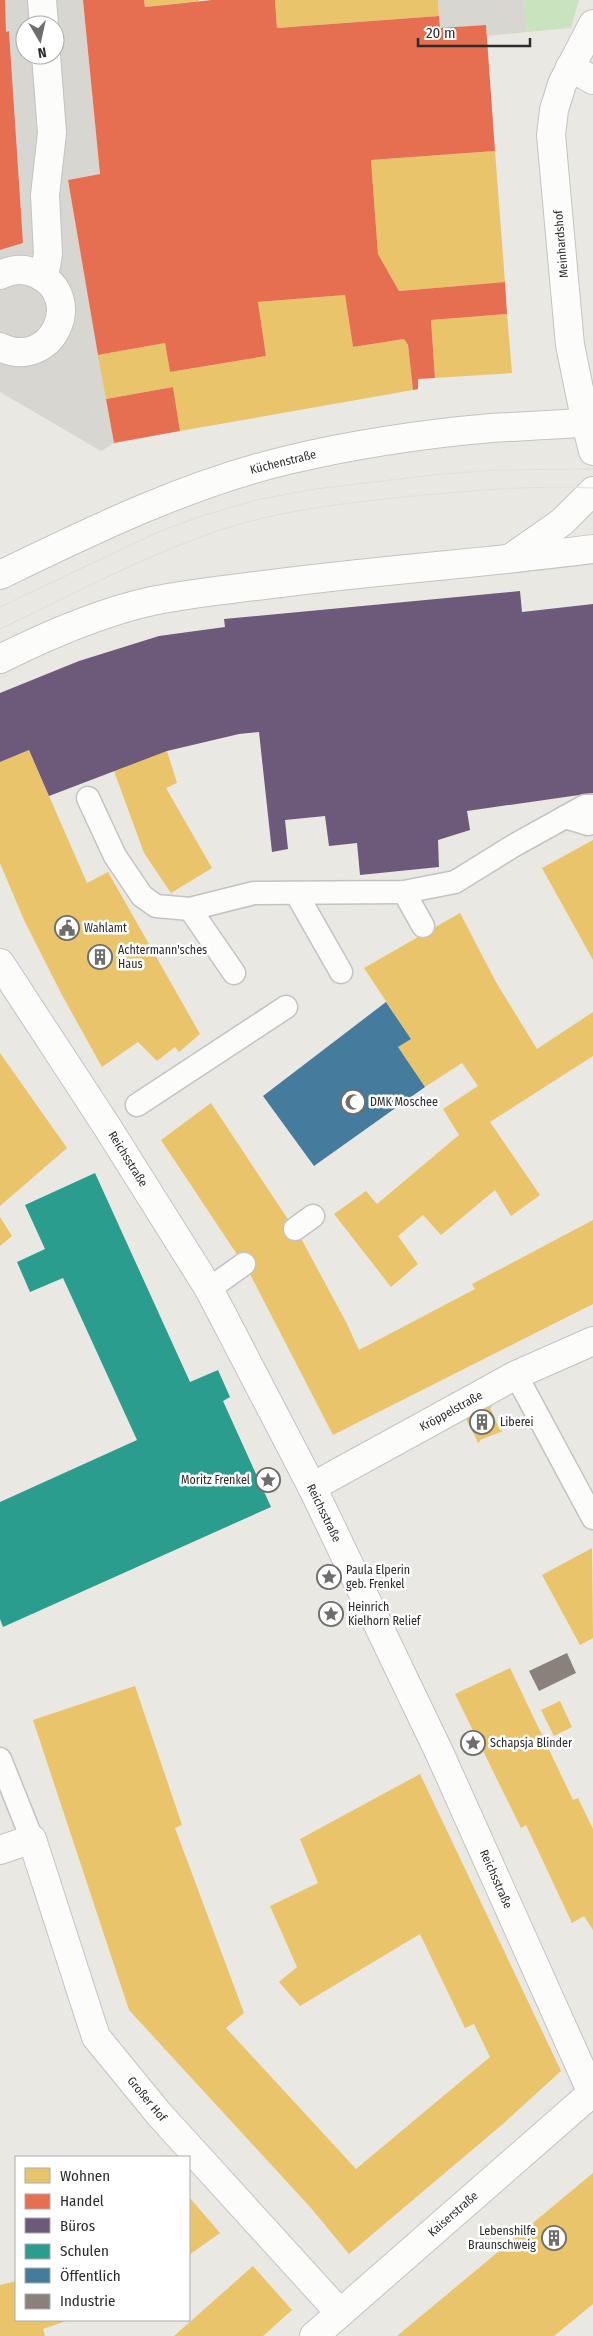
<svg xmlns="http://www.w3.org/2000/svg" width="593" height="2336" font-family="'Fira Sans Condensed',sans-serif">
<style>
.green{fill:#c8e3be}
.plaza{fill:#d8d6d1;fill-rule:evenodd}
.homes{fill:#e9c46a}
.shops{fill:#e76f51}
.offices{fill:#6d597a}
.schools{fill:#2a9d8f}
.public{fill:#457b9d}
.industry{fill:#8a817c}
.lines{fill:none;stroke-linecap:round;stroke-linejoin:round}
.service-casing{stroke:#c4c3c3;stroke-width:25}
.pedestrian-casing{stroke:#c4c3c3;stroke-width:30}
.minor-casing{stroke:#c4c3c3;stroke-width:30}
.secondary-casing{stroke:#c4c3c3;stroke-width:30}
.service{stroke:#fcfcfb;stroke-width:22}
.pedestrian{stroke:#fcfcfb;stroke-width:28}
.minor{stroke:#fcfcfb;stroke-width:28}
.secondary{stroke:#fcfcfb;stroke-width:28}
.tram{stroke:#dedee0;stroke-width:1}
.labels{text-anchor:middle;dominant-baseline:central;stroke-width:5;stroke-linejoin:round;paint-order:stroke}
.street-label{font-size:12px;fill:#2c2c2c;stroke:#fff}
.poi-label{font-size:12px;fill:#2c2c2c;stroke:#fff;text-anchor:start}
</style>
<rect width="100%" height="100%" fill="#eae8e3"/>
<path class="green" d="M524,0H579L571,28L527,32Z"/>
<g class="plaza">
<path d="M5,0H83L100,174L68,180L114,443L101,451L0,392V250L23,243L9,32H6ZM25,25H55V55H25Z"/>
<path d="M438,0H524L527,32L487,36L486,25L440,28Z"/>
</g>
<g class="homes">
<path d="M144,0H199V1L145,7Z"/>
<path d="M275,0H438L439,16L277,28Z"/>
<path d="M495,151L505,282L399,291L378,254L371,160Z"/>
<path d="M345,295L353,347L404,339L408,345L413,390L180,431L173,387L106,399L98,355L165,343L170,372L266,356L258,302Z"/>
<path d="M507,314L512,373L435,378L431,320Z"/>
<path d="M29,750L87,883L108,872L200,1034L179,1052L175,1047L157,1061L138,1042L102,1067L62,995L24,920L0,863V762Z"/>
<path d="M167,751L177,783L166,788L212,868L171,893L144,853L114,771Z"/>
<path d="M593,840V960L542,868Z"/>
<path d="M460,913L496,982L537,1049L593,1012V1056L490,1122L540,1195L511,1216L495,1190L441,1235L423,1215L398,1236L418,1264L391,1287L334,1214L366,1191L377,1204L459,1135L443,1109L478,1086L462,1063L425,1087L398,1047L411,1039L364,968Z"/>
<path d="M0,1053L67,1148L0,1206Z"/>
<path d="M211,1103L303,1242L346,1322L359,1350L475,1289L472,1284L593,1220V1304L333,1435L250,1274L161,1140Z"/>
<path d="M0,1217L12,1236L0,1246Z"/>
<path d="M491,1405L492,1407L490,1408L500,1430L503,1431L480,1440L479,1443L477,1442V1440L466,1419L463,1418Z"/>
<path d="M592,1548L593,1638L580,1645L542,1575Z"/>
<path d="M510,1668L573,1800L578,1798L593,1829V1930L584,1916L572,1923L526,1825L521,1828L455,1694Z"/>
<path d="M135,1686L182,1825L175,1828L244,2013L226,2028L356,2169L490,2057L474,2024L465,2028L420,1934L300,2006L279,1982L297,1967L270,1906L318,1883L300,1839L420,1774L561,2071L504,2123L349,2254L311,2208L129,2010L33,1720Z"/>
<path d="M560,1701L572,1727L554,1736L541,1710Z"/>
<path d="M593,2173V2304L554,2336H397Z"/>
<path d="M189,2197L220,2233L189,2255Z"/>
<path d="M253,2266L292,2310L263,2336H174Z"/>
<path d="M16,2281V2320H69L43,2329L45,2336H0V2285Z"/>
</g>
<g class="shops">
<path d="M0,0H5L6,32L9,31L23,243L0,250Z"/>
<path d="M83,0H144L145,7L212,0H275L277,28L439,16L440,28L486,25L495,151L371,160L378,254L399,291L505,282L507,314L431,320L435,378L418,379V389L413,390L408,345L404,339L353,347L345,295L258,302L266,356L170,372L165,343L98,355L68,180L100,174Z"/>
<path d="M173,387L180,431L114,443L106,399Z"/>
</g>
<path class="offices" d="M520,591L522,612L593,604V793L467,811L470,830L438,840L439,867L360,875L357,843L329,846L325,816L285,820L288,849L272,852L259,732L239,734L167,751L49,796L29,750L0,762V693L79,661L159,636L225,627L224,619Z"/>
<path class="schools" d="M95,1173L190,1382L218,1370L230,1397L223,1401L271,1507L3,1627L0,1619V1502L137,1440L63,1278L30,1292L17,1262L45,1249L25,1205Z"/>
<path class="public" d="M386,1002L411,1039L398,1047L425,1087L314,1166L263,1096Z"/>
<path class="industry" d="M567,1653L576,1673L539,1691L529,1671Z"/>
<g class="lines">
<defs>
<g id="service">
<path d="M88,798L115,856L142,896L156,906L190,909L254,893L404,892L455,882L513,846L585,806H593"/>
<path d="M565,817L588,824L593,822"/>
<path d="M404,892L423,926"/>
<path d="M296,893L341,972"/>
<path d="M190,909L234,973"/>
<path d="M137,1105L286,1007"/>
<path d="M295,1229L313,1216"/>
<path d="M209,1289L244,1264"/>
<path d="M516,1375L593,1518"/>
<path d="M0,1759L32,1839"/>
</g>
<g id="pedestrian">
<path d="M42,0L44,25"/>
<path d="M0,275C12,269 25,268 37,274C87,298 51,372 0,347"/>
<path d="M44,277L48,254L45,195L52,133L46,55"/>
</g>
<g id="minor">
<path d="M570,67L593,80"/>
<path d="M586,423L570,345L551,135L554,110L562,84L593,24"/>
<path d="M0,963L106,1125L209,1289L312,1487L439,1752L592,2093"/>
<path d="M312,1487L516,1375L593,1341"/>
<path d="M0,1850L32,1839L96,2037L159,2114L340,2313"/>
<path d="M314,2336L593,2092"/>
</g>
<g id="secondary">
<path d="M586,423L593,451"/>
<path d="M512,557L562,522L593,491"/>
<path d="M0,575C93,530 187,484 288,460C355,444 423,434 491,428C525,426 559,425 593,422"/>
<path d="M0,659C46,636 102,612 152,601C192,593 232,589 272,584C379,570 486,563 593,549"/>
</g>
</defs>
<use href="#service" class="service-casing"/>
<use href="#pedestrian" class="pedestrian-casing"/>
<use href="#minor" class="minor-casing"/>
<use href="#secondary" class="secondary-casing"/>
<use href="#service" class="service"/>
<use href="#pedestrian" class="pedestrian"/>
<use href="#minor" class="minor"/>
<use href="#secondary" class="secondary"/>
<g class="tram">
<path d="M0,607L156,533L201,516L256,500L315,489L433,475L495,470L593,469"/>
<path d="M0,629C67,597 133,562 203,536C268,512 336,504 404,497C467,491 529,485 593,488"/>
</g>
</g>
<defs>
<symbol id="civic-ring" viewBox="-11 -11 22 22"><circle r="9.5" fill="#fff" stroke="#6e6e6c" stroke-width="1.5"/><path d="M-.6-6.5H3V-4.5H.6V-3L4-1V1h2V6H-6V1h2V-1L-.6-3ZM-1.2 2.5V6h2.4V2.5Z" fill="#6e6e6c"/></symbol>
<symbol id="building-ring" viewBox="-11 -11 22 22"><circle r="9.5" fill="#fff" stroke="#6e6e6c" stroke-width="1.5"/><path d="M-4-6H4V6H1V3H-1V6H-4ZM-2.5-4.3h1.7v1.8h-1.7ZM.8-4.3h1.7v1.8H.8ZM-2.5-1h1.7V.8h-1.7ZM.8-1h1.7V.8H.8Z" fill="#6e6e6c"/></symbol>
<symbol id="mosque-ring" viewBox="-11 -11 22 22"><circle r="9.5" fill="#fff" stroke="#6e6e6c" stroke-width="1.5"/><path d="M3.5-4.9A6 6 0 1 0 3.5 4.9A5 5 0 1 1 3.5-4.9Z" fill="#6e6e6c"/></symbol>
<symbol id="sight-ring" viewBox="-11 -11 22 22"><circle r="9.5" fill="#fff" stroke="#6e6e6c" stroke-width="1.5"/><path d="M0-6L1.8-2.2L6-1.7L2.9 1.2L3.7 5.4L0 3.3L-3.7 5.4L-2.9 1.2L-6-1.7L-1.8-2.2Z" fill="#6e6e6c"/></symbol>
</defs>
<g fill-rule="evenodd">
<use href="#civic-ring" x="53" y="914" width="28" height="28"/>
<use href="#building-ring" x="86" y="943" width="28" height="28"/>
<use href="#mosque-ring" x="339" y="1088" width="28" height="28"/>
<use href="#building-ring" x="468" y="1408" width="28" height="28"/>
<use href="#sight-ring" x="254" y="1466" width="28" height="28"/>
<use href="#sight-ring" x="315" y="1563" width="28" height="28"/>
<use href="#sight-ring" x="317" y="1600" width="28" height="28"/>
<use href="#sight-ring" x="459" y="1729" width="28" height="28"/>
<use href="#building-ring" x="540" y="2224" width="28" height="28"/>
</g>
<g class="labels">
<g class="street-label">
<text transform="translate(561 244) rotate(-95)">Meinhardshof</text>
<text transform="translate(283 462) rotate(-14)">Küchenstraße</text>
<text transform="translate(128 1159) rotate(58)">Reichsstraße</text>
<text transform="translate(451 1411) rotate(-29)">Kröppelstraße</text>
<text transform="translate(324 1513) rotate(64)">Reichsstraße</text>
<text transform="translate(496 1879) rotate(66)">Reichsstraße</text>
<text transform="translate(147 2099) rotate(50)">Großer Hof</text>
<text transform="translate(453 2214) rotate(-41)">Kaiserstraße</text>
</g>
<g class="poi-label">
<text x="84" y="928">Wahlamt</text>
<text x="118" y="950">Achtermann'sches<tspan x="118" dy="14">Haus</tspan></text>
<text x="370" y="1102">DMK Moschee</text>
<text x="500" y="1422">Liberei</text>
<text x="250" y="1480" text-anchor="end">Moritz Frenkel</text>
<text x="346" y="1570">Paula Elperin<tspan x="346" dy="14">geb. Frenkel</tspan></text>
<text x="348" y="1607">Heinrich<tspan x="348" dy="14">Kielhorn Relief</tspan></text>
<text x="490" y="1743">Schapsja Blinder</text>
<text x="536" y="2231" text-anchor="end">Lebenshilfe<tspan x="536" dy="14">Braunschweig</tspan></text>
</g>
</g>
<rect x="15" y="2156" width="175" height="165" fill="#ffffff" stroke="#ababab"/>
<rect x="25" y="2168" width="25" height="15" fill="#e9c46a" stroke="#ababab"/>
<text x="60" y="2181" font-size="15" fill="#2c2c2c">Wohnen</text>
<rect x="25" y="2194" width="25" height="15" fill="#e76f51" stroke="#ababab"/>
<text x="60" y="2206" font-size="15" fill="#2c2c2c">Handel</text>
<rect x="25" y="2218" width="25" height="15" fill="#6d597a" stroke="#ababab"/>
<text x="60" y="2231" font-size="15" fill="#2c2c2c">Büros</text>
<rect x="25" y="2244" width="25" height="15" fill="#2a9d8f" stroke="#ababab"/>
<text x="60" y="2256" font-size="15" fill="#2c2c2c">Schulen</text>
<rect x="25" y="2268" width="25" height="15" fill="#457b9d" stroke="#ababab"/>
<text x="60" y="2281" font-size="15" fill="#2c2c2c">Öffentlich</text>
<rect x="25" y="2294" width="25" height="15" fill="#8a817c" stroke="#ababab"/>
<text x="60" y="2306" font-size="15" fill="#2c2c2c">Industrie</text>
<g transform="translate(40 40) rotate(171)"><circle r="24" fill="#ffffff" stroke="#ababab"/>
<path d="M0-4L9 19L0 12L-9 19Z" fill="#6e6e6c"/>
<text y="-8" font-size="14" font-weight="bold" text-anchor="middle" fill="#2c2c2c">N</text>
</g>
<path d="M418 38v8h112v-8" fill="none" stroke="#2c2c2c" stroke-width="2.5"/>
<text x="426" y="38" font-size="15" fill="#2c2c2c" stroke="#ffffff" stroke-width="4" paint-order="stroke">20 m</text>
</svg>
